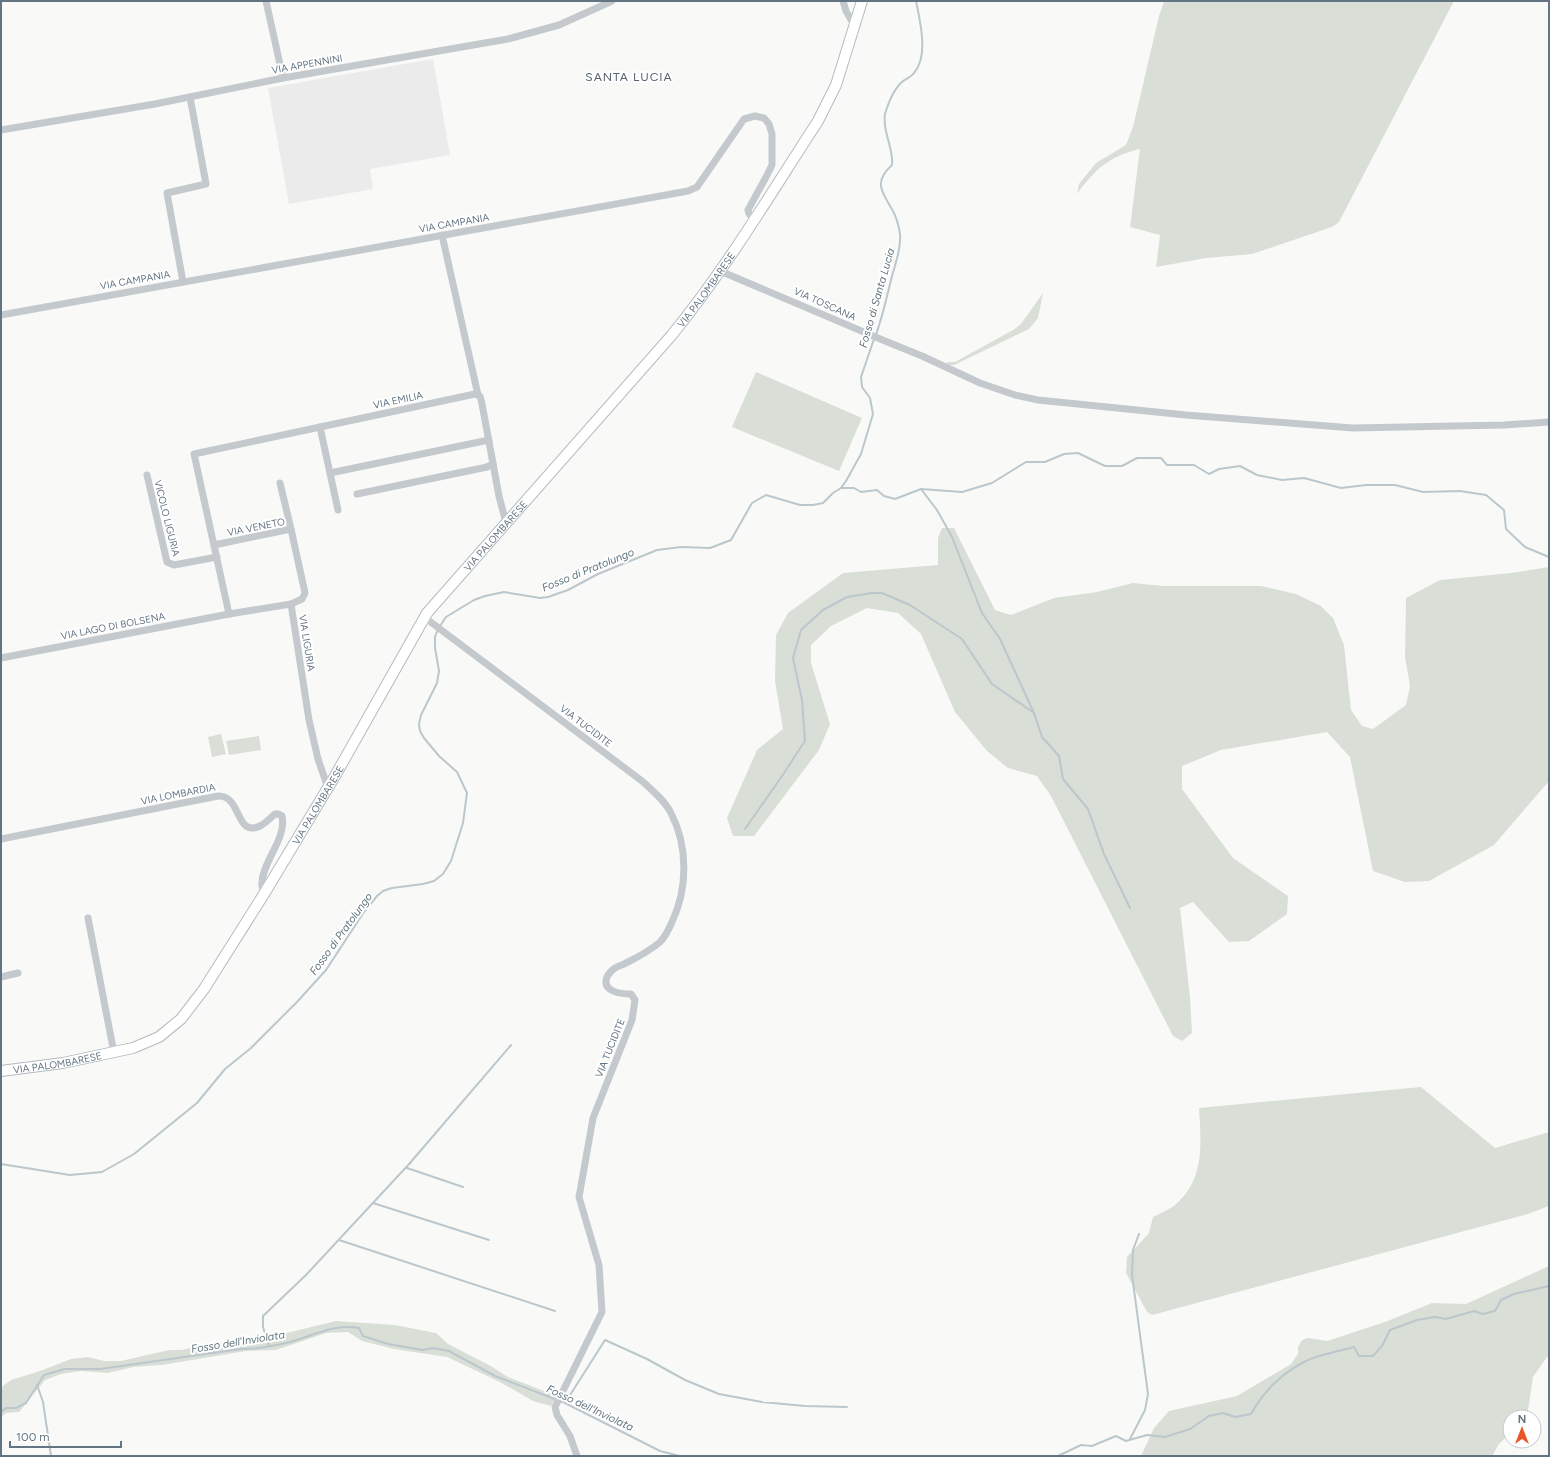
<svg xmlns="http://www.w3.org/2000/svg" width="1550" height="1457" font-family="Figtree,sans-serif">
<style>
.built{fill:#eaebea}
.green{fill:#d9dfd6}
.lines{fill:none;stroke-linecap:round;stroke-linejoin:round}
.stream{stroke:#bbc7cc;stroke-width:2}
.secondary-casing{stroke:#b4bbc0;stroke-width:12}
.minor{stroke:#c4c9cd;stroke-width:7}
.secondary{stroke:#fff;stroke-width:10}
.labels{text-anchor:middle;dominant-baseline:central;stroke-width:4;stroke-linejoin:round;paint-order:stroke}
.street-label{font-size:10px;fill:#637583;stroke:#fff}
.water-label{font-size:11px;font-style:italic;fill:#5e747d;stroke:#fff}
.quarter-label{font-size:12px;letter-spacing:1px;fill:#56636e;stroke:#fff}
</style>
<rect width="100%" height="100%" fill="#f9faf7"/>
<path class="built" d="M433,59L450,155L370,169L373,189L289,204L268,88Z"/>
<g class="green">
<path d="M1164,1H1454L1339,222L1332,227L1252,254L1206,258L1156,267L1160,235L1130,227L1140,149C1110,156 1095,169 1077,194L1079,184L1096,163L1126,145L1133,127L1159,16Z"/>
<path d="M1043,293L1038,318L1029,329L954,365H949L946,362H955L1013,330L1021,324Z"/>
<path d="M756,372L862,418L839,471L732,427Z"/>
<path d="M942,528H954L995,610L1011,615L1054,598L1097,592L1133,583L1163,586H1261L1296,594L1321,606L1333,618L1344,645L1351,710L1362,726L1373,729L1406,705L1410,686L1405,657L1406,598L1440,580L1511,573L1549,567V781L1494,845L1429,881L1405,882L1373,871L1350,757L1327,732L1221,750L1182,766V789L1233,858L1288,896L1287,914L1249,941L1229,942L1193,902L1180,908L1190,997L1192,1033L1182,1041L1173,1036L1051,796L1037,776L1008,768L987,751L955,712L921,634L898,613L867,608L831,626L811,645V663L830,724L819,750L754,836H733L727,818L757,750L783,729L775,681L776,635L788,613L843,573L938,565V538Z"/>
<path d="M221,734L226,754L212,757L208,737Z"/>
<path d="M259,736L261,750L229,755L226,741Z"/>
<path d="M1421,1087L1495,1148L1549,1132V1206L1528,1214L1152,1315L1147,1312L1126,1273L1127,1257L1149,1233L1153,1217C1161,1213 1171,1209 1177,1203C1205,1178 1201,1142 1199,1108Z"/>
<path d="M1549,1266V1357H1547L1533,1377L1527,1417H1510V1433L1499,1444L1492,1456H1141L1154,1428L1169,1411L1237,1396L1291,1364L1298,1354V1347L1302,1340L1308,1338L1327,1341L1385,1322L1432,1303L1466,1304Z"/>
<path d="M336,1321L395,1325L436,1333L448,1344L489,1365L508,1377L557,1396L551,1406L533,1401L500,1382L447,1357L394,1349L362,1341L348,1332L326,1333L276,1350L246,1351L162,1365L133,1367L108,1373L81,1371L61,1374L45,1380L19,1412L6,1413L1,1417V1389L4,1385L11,1380L40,1371L71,1359L88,1357L104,1361H121L169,1350H181L240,1339L274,1336Z"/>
</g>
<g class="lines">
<g class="stream">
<path d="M876,335C883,315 887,296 892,276C896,262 901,248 900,234C899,227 896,217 893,211C883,193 872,183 892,165C894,148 882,132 885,114C888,104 894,89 902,82C906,79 911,77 914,73C929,56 920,21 916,1"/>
<path d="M841,488H854L861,492L877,490L884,496L895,499L921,489L962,492L992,483L1026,462H1045L1064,454L1078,453L1105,466H1122L1137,458H1161L1167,465H1194L1209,474L1219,469L1240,466L1257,475L1282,480L1304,478L1341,488L1366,485H1395L1423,492L1460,491L1486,495L1504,510L1506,529L1525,547L1549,557"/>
<path d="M921,489L937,510L952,537L982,613L1000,639L1034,713L1042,737L1059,756L1063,779L1088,809L1104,854L1130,908"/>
<path d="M745,829L782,776L805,741L802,700L793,658L801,630L823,610L847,597L872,593H882L910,605L962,639L992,684L1034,713"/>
<path d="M410,1163L511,1045"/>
<path d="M1,1164L70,1175L102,1172L134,1154L197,1103L225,1069L251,1048L297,1002L326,970L364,912L377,896L383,891L392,888L423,884L434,881L443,874L451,861L463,823L467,793L457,772L439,756L424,738L420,731L419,724L421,715L437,683L439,671L435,648V637L438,629L446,617L474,600L485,596L504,592L540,598L548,597L568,590L598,574L657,550L681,547L710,548L731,540L752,503L766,495L800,505H813L823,503L833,493L841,488L846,481L861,454L873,414L870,398L862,387L861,377L874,339"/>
<path d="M407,1168L463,1187"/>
<path d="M373,1203L489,1240"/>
<path d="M339,1240L555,1311"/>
<path d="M269,1346L263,1327V1316L306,1275L411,1162"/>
<path d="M37,1385L43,1402L51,1456"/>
<path d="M565,1403L605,1340L647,1359L685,1380L719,1394L762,1402L805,1406L847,1407"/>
<path d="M1,1412L6,1408H16L26,1403L44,1375L65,1369H100L241,1349C257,1349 274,1346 290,1342C313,1336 334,1323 359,1328L363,1336L388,1344L423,1350L433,1348L449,1351L495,1376L565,1403L660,1451L680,1456"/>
<path d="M1130,1439L1145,1410L1148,1394L1132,1275L1133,1250L1139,1234"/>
<path d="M1058,1456L1081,1445L1092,1446L1116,1436L1126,1441L1147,1435L1165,1437L1190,1429L1209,1416L1223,1413L1235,1417L1251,1414C1263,1392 1283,1372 1306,1361C1317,1355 1340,1351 1354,1347L1359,1356H1373L1382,1346L1390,1330L1417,1320L1435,1317L1446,1319L1474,1311L1483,1314L1495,1311L1501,1300L1514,1294L1549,1286"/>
</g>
<defs>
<g id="secondary">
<path id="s1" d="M1,1071L63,1063L133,1048L159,1037L181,1019L204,989L264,894L335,776L427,613L671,336C726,269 771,193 818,121L836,85L862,1"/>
</g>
</defs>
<use href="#secondary" class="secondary-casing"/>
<g class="minor">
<path d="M266,1L283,78"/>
<path d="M843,1L846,11L854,25"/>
<path d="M1,130L155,104L283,78L508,39L559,25L612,1"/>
<path d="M442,235L478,395"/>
<path d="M720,271L885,341L922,356L980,383L1015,395L1038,400L1186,415L1353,428L1504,425L1549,422"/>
<path d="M183,282L167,193L206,184L190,97"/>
<path d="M1,315L688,191L697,187L744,119L755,116L764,118L769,124L772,134V165L765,179L748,210L749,214L755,218"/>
<path d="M320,427L338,510"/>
<path d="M330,473L489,440"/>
<path d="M147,475L167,562L174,565L217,557"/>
<path d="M280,483L291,529"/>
<path d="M357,494L487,467L493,464"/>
<path d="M214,545L291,529L305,593L302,599L291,604"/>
<path d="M424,617L642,781C652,790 665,801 671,813C688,846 688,888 672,922C669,929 665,937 660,942C650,951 638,957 626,963C623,965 618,966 615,968C613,969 608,974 607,977C601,992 622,994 631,994L635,1000L632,1020L593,1118L579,1197L599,1265L602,1312L555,1407L557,1415L570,1436L577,1456"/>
<path d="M1,658L229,614"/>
<path d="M328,788L318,759L309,720L291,604L229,614L194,454L475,394L480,396L482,404L499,496L506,523"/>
<path d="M1,839L218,796C242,795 235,838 260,826C266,823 270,818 275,814H278L282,816C287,838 263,861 262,882C261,886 263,890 264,894"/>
<path d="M88,918L114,1053"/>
<path d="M1,977L18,973"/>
</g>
<use href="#secondary" class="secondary"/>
</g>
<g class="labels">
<g class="street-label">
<text transform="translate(307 64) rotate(-10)">VIA APPENNINI</text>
<text transform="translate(454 223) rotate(-10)">VIA CAMPANIA</text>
<text transform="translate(135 280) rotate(-10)">VIA CAMPANIA</text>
<text stroke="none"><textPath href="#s1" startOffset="1093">VIA PALOMBARESE</textPath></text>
<text transform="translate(825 304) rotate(24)">VIA TOSCANA</text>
<text transform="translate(398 400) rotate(-12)">VIA EMILIA</text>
<text transform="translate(167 518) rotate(76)">VICOLO LIGURIA</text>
<text transform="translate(256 527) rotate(-11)">VIA VENETO</text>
<text stroke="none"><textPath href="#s1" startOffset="769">VIA PALOMBARESE</textPath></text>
<text transform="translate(113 626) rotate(-11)">VIA LAGO DI BOLSENA</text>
<text transform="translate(307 643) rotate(81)">VIA LIGURIA</text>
<text transform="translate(586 726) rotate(37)">VIA TUCIDITE</text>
<text transform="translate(178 794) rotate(-11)">VIA LOMBARDIA</text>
<text stroke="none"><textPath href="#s1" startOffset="445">VIA PALOMBARESE</textPath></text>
<text transform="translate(610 1048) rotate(-68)">VIA TUCIDITE</text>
<text stroke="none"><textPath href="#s1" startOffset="57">VIA PALOMBARESE</textPath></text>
</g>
<g class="water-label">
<text transform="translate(877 298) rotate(-74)">Fosso di Santa Lucia</text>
<text transform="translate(588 570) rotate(-22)">Fosso di Pratolungo</text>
<text transform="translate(341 934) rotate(-54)">Fosso di Pratolungo</text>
<text transform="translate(238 1342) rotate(-9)">Fosso dell'Inviolata</text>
<text transform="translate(590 1408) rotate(25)">Fosso dell'Inviolata</text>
</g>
<g class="quarter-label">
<text x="629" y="77">SANTA LUCIA</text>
</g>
</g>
<rect width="1550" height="1457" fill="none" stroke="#637583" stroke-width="4"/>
<g transform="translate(1522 1429)"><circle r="19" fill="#ffffff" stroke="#c1c8cd"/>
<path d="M0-3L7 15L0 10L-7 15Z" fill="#ea5726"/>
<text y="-6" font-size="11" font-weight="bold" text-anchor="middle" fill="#637583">N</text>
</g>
<path d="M10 1441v6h111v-6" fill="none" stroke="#637583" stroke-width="2"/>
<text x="16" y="1441" font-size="12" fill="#637583" stroke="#ffffff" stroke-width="3" paint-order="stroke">100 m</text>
</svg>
